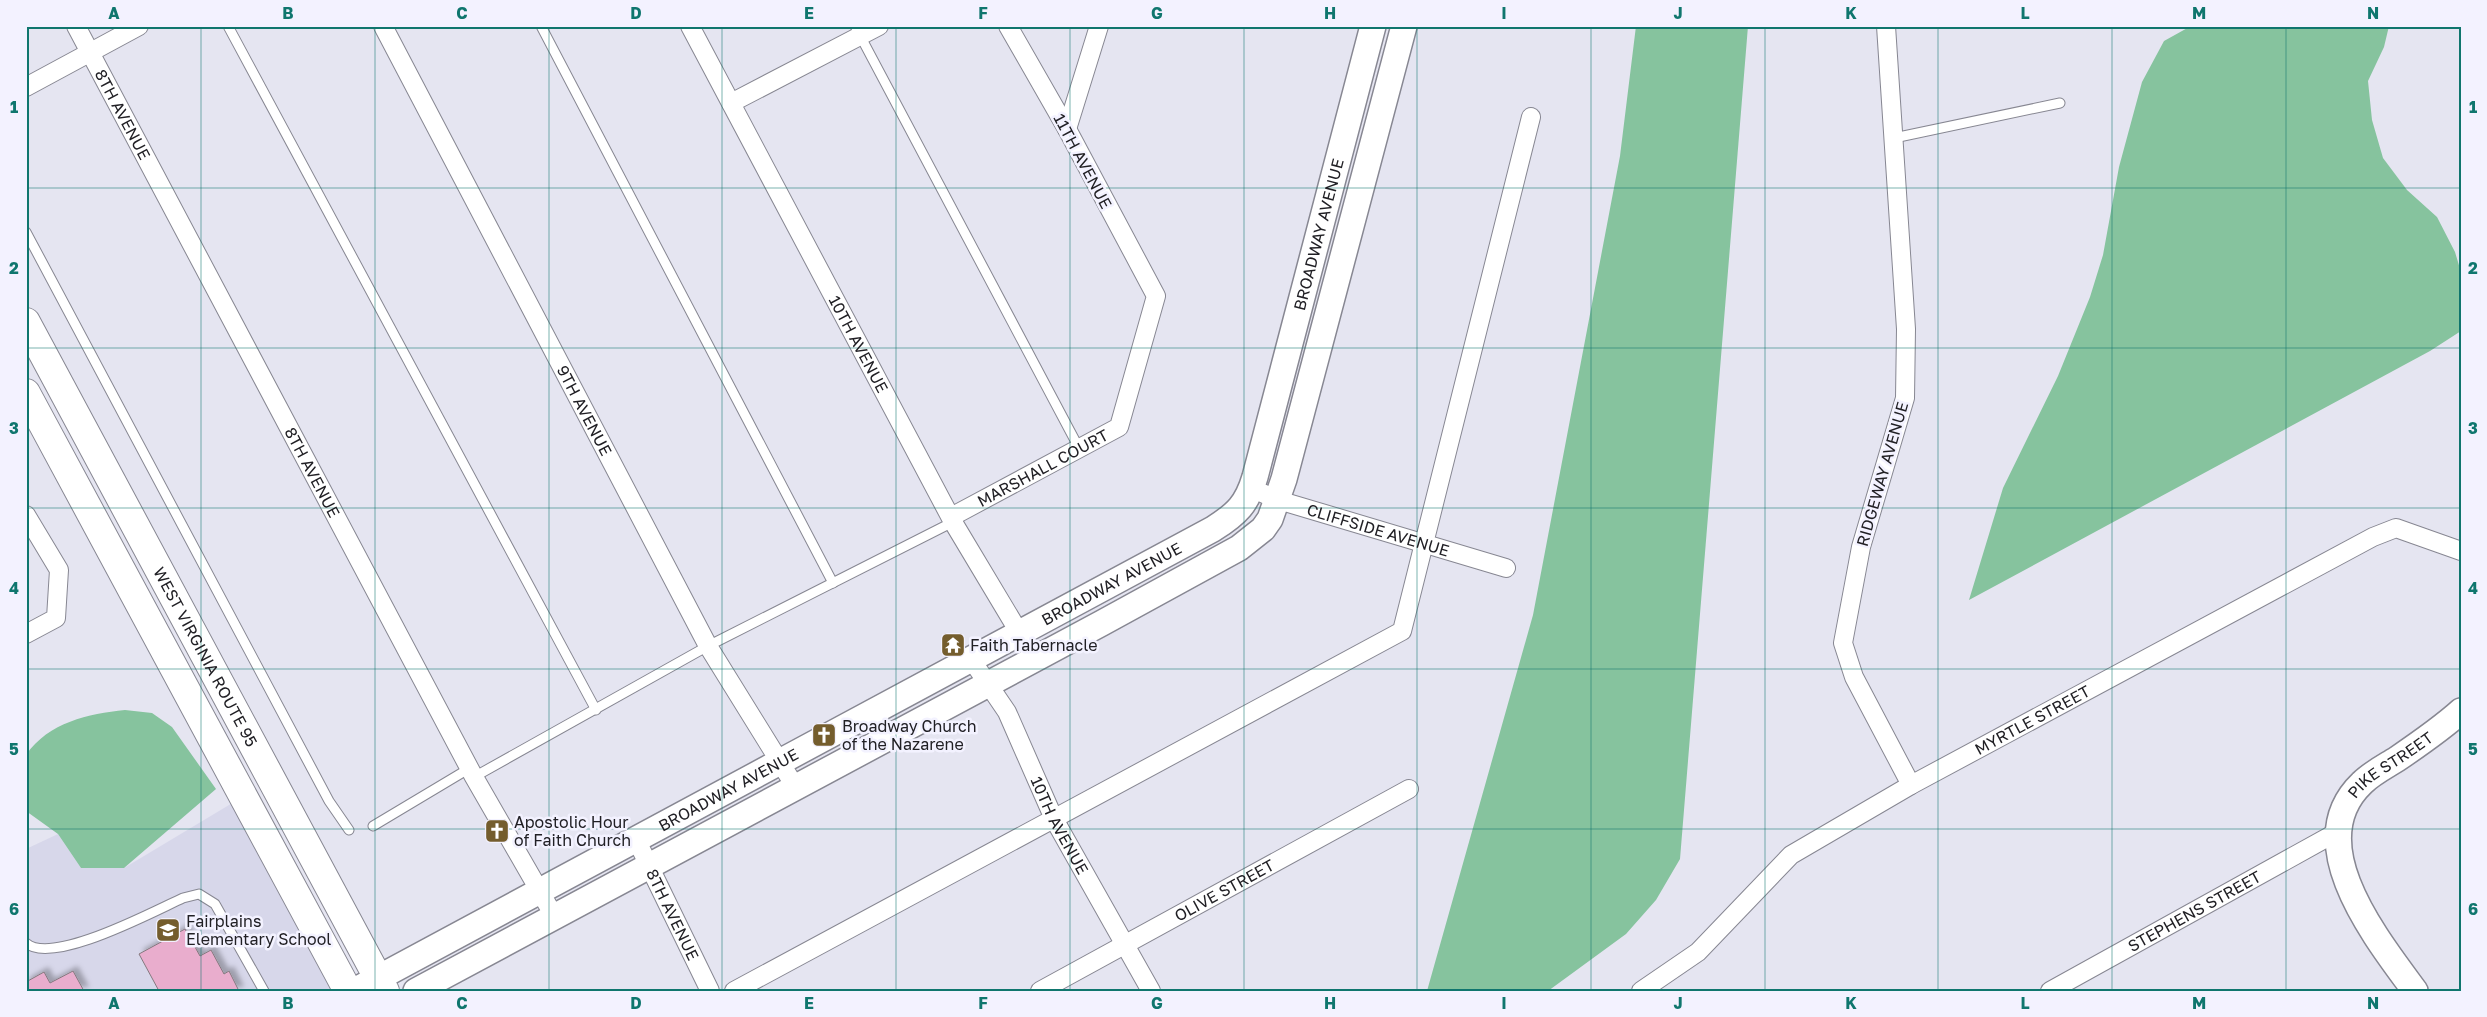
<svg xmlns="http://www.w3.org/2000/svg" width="2487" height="1017" font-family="'Golos Text',sans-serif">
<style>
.built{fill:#d7d7ea}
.forest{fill:#86c39e}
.building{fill:#e9adcd;stroke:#84787e;filter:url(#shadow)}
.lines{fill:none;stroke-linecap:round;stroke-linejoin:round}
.service-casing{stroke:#878792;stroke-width:11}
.minor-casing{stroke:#878792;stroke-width:20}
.secondary-casing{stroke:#878792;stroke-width:28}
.primary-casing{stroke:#878792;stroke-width:30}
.service{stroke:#fff;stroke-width:9}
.minor{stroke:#fff;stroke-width:18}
.secondary{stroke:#fff;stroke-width:25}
.primary{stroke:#fff;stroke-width:28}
.grid{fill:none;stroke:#0f766e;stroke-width:1;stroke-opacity:0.55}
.labels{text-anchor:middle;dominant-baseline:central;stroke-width:5;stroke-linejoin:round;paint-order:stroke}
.street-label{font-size:16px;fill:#212025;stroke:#f3f2ff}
.poi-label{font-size:16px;fill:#212025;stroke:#f3f2ff;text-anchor:start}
.neatline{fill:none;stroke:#0f766e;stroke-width:2}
.grid-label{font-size:16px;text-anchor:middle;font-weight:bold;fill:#0f766e}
</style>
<defs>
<filter id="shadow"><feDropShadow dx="4.5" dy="-4.5" stdDeviation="2.5" flood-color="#0004"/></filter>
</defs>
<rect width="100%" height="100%" fill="#e5e5f1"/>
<path class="built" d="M239,799L342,991H26V849L58,834L81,868H124Z"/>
<g class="forest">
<path d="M1636,26H1748L1680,859L1656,900L1626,934L1548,991H1427L1533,615L1620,156Z"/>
<path d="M2191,26C2207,26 2236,30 2250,26H2389L2384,47L2368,81L2372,120L2383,158L2407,190L2437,217L2455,252L2461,272V331L2430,351L1969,600L2003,488L2058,376L2090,297L2103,255L2119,167L2142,82L2164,41Z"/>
<path d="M125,710L152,713L172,727L216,789L124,868H81L58,834L26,811V755C49,722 88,714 125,710Z"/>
</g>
<g class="building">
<path d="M185,929L200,956L211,950L224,974L229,971L239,991H159L139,954Z"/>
<path d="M73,971L84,991H26V982L44,972L50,983Z"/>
</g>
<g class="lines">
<defs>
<g id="service">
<path d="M228,26L596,710"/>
<path d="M541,26L833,583"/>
<path d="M855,26L1079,448"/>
<path d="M1894,138L2060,103"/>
<path d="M26,232L329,801L349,830"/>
<path d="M474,777L708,646L953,522"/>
<path d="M373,826L470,768"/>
<path d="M26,943C52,966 154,911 183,898L199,894L215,904L264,991"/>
</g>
<g id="minor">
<path id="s1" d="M76,26L474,777L554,916"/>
<path id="s2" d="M383,26L708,646L796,788"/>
<path id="s3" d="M690,26L953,522L1035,659"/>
<path d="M1886,26L1906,329L1905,398L1861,547L1843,643L1854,677L1911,785"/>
<path d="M26,87L139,26"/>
<path d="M731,103L879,26"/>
<path d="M1067,129L1099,26"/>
<path id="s4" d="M1251,488L1278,500L1506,568"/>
<path d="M26,515L59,570L56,618L26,634"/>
<path id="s5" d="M951,517L1119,427L1156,296L1067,129L1008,26"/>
<path id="s6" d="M971,659L1007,712L1054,819L1151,991"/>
<path id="s7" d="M636,839L710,991"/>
<path d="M734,991L1402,631L1531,117"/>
<path id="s8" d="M1040,991L1409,789"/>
<path id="s9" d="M1641,991L1698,952L1791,855L1911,785L2373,537L2396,528L2461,551"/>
<path id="s10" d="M2050,991L2339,831"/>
</g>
<g id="secondary">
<path id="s11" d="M354,991L1213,529C1237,514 1247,504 1255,477L1373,26"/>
<path d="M416,991L1102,623L1239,548L1263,529L1270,519L1284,479L1404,26"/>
<path id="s12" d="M2415,991C2377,939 2299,843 2362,783C2372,773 2386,766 2397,759C2419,744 2441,729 2461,711"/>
</g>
<g id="primary">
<path id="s13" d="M26,322L385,991"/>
<path d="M26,393L348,991"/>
</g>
</defs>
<use href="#service" class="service-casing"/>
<use href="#minor" class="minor-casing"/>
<use href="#secondary" class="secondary-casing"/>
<use href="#primary" class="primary-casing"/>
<use href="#service" class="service"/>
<use href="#minor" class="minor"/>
<use href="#secondary" class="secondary"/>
<use href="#primary" class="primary"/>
</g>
<path class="grid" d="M201,26V991M375,26V991M549,26V991M722,26V991M896,26V991M1070,26V991M1244,26V991M1417,26V991M1591,26V991M1765,26V991M1938,26V991M2112,26V991M2286,26V991M26,188H2461M26,348H2461M26,508H2461M26,669H2461M26,829H2461"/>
<defs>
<symbol id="temple-square" viewBox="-11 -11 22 22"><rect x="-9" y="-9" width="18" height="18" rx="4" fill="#745d2d" stroke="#f3f2ff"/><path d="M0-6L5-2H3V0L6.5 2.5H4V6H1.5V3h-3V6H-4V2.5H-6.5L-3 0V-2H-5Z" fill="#fff"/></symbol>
<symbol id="church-square" viewBox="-11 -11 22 22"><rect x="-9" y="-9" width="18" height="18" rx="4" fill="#745d2d" stroke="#f3f2ff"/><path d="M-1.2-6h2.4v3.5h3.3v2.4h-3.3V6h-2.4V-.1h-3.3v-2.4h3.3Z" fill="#fff"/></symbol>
<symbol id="school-square" viewBox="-11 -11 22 22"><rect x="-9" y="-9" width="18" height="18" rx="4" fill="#745d2d" stroke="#f3f2ff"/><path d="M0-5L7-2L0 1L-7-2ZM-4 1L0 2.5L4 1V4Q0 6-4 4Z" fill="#fff"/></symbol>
</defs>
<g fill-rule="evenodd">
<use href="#temple-square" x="939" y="631" width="28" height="28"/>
<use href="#church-square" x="810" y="721" width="28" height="28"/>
<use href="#church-square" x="483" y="817" width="28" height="28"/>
<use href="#school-square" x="154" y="916" width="28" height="28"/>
</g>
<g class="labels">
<g class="street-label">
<text stroke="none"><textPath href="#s1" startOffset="100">8TH AVENUE</textPath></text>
<text transform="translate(1083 161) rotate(62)">11TH AVENUE</text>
<text stroke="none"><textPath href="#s11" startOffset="1295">BROADWAY AVENUE</textPath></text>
<text stroke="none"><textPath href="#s3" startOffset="360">10TH AVENUE</textPath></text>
<text stroke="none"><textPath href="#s2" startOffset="434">9TH AVENUE</textPath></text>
<text stroke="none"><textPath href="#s5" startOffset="104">MARSHALL COURT</textPath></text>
<text stroke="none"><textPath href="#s1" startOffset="505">8TH AVENUE</textPath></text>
<text transform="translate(1882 474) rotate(-74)">RIDGEWAY AVENUE</text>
<text stroke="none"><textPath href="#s4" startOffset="134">CLIFFSIDE AVENUE</textPath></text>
<text stroke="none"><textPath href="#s11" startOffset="860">BROADWAY AVENUE</textPath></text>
<text stroke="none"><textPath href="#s13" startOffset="380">WEST VIRGINIA ROUTE 95</textPath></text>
<text stroke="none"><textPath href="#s9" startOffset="480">MYRTLE STREET</textPath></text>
<text stroke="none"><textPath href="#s12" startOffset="269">PIKE STREET</textPath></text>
<text stroke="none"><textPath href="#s11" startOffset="425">BROADWAY AVENUE</textPath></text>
<text stroke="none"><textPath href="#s6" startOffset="189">10TH AVENUE</textPath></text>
<text stroke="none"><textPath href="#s8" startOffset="210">OLIVE STREET</textPath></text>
<text stroke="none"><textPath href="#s10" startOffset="165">STEPHENS STREET</textPath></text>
<text stroke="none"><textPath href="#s7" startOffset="84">8TH AVENUE</textPath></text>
</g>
<g class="poi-label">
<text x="970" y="645">Faith Tabernacle</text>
<text x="842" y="726">Broadway Church<tspan x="842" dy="18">of the Nazarene</tspan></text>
<text x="514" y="822">Apostolic Hour<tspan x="514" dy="18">of Faith Church</tspan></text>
<text x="186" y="921">Fairplains<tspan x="186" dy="18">Elementary School</tspan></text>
</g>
</g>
<rect width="2487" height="1017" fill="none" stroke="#f3f2ff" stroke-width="55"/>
<rect x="28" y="28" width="2432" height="962" class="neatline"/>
<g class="grid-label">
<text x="114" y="19">A</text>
<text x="288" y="19">B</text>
<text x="462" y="19">C</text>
<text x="636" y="19">D</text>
<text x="809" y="19">E</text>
<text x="983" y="19">F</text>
<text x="1157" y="19">G</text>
<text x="1330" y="19">H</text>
<text x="1504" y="19">I</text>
<text x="1678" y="19">J</text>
<text x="1851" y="19">K</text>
<text x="2025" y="19">L</text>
<text x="2199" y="19">M</text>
<text x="2373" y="19">N</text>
<text x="14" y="113">1</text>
<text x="2473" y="113">1</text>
<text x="14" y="274">2</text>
<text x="2473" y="274">2</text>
<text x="14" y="434">3</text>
<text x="2473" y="434">3</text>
<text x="14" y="594">4</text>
<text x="2473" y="594">4</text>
<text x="14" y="755">5</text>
<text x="2473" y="755">5</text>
<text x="14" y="915">6</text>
<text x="2473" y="915">6</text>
<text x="114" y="1009">A</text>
<text x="288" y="1009">B</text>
<text x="462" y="1009">C</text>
<text x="636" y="1009">D</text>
<text x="809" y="1009">E</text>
<text x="983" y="1009">F</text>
<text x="1157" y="1009">G</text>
<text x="1330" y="1009">H</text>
<text x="1504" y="1009">I</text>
<text x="1678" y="1009">J</text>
<text x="1851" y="1009">K</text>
<text x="2025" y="1009">L</text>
<text x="2199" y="1009">M</text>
<text x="2373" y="1009">N</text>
</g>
</svg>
